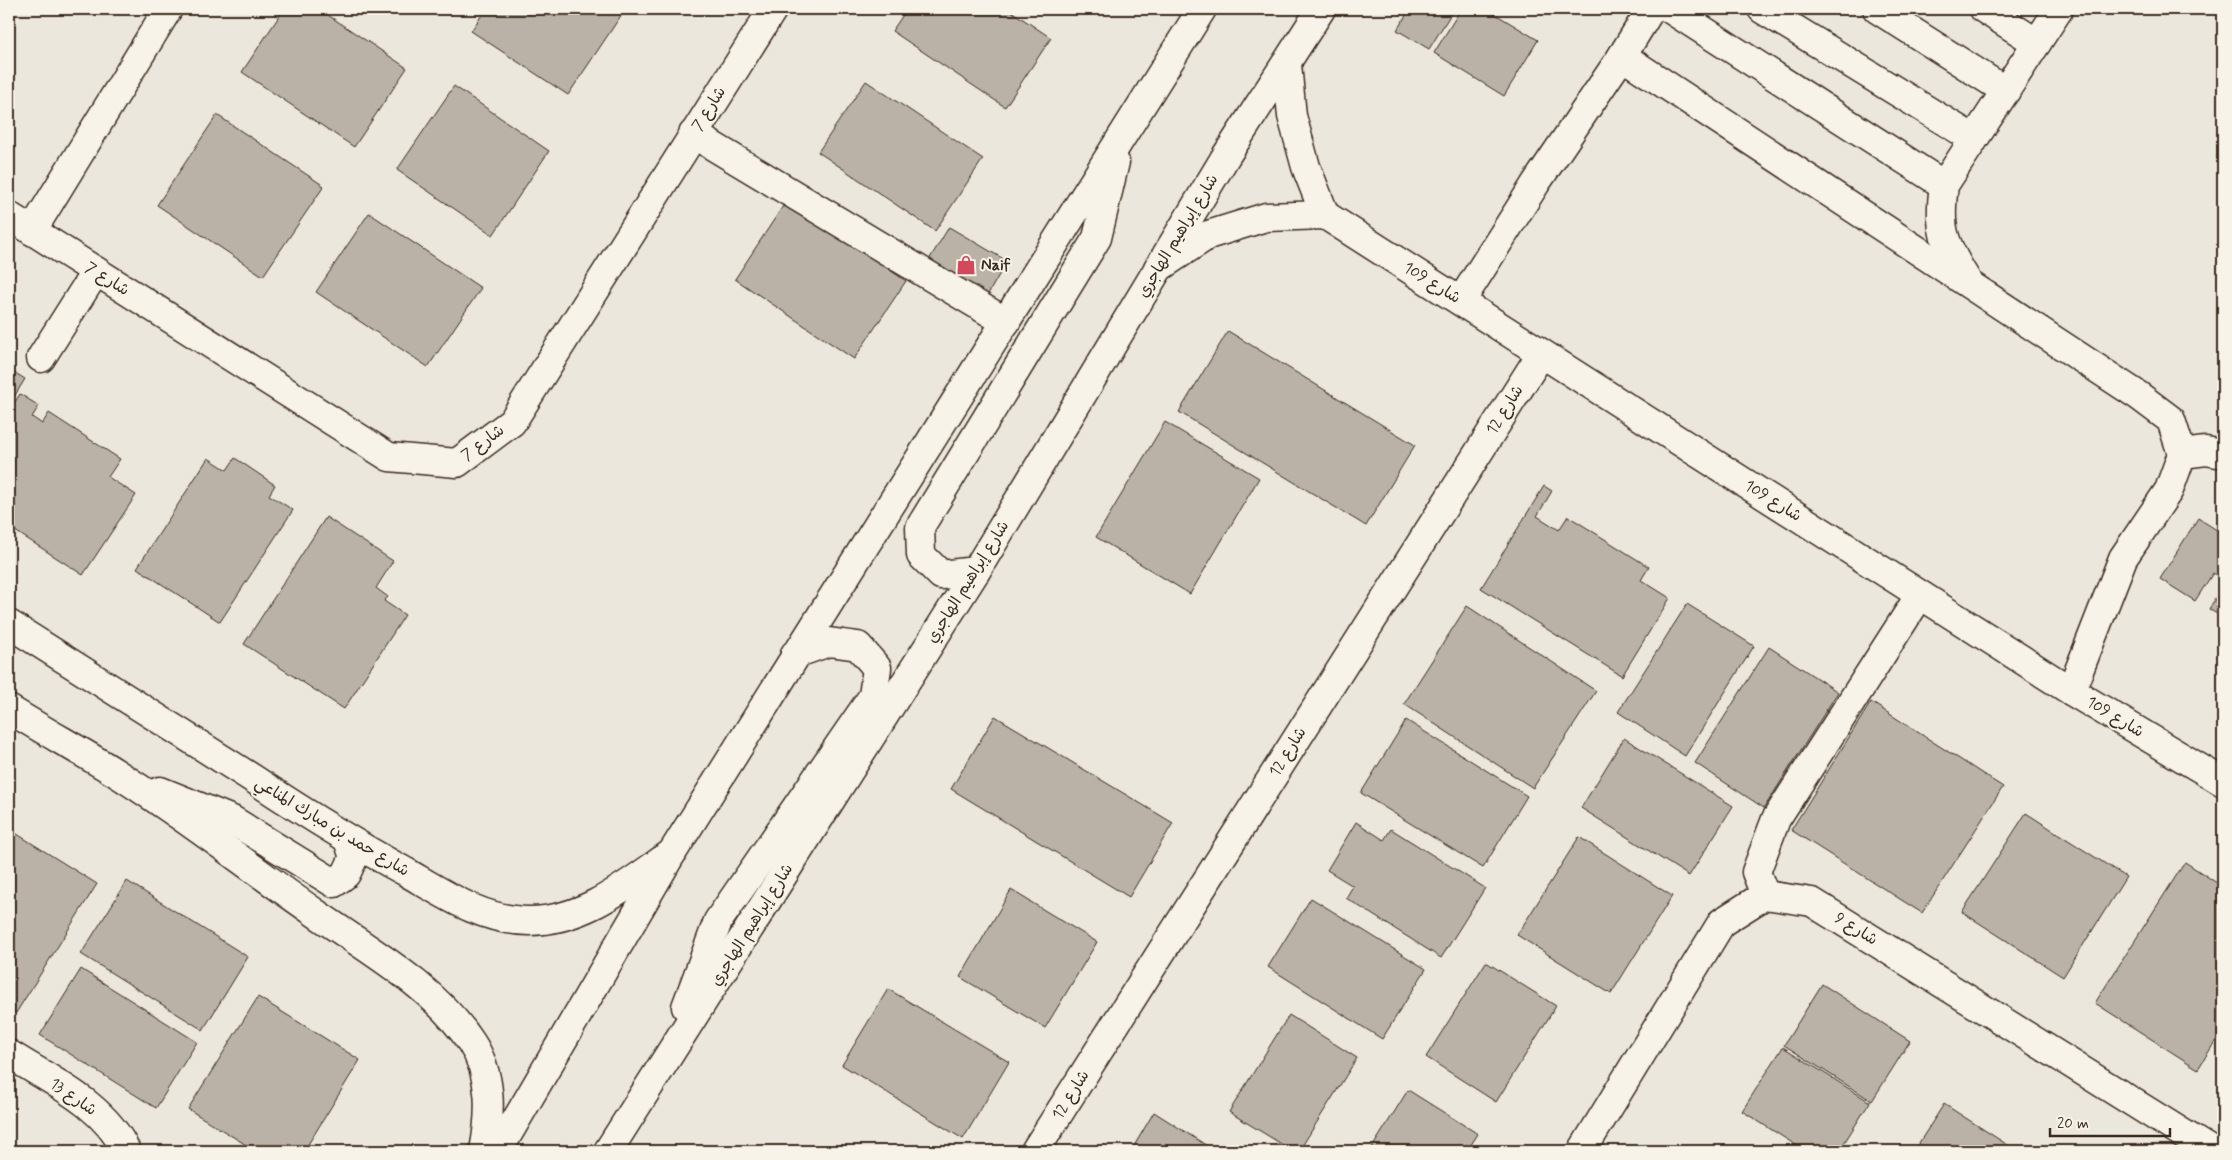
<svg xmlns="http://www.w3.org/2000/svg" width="2232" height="1160" font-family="Mynerve,'Playpen Sans Arabic',sans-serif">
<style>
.building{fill:#bab2a7;stroke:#3b2a1e}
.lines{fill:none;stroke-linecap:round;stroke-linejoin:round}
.minor-casing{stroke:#3b2a1e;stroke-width:31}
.major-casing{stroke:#3b2a1e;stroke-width:31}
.minor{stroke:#f7f3e8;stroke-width:28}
.major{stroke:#f7f3e8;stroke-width:28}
.labels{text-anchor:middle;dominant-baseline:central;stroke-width:4;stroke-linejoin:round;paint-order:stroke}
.street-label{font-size:16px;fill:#3b2a1e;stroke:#f7f3e8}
.poi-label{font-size:16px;font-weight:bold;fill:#3b2a1e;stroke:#f7f3e8;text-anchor:start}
</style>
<rect width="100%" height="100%" fill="#ece7dc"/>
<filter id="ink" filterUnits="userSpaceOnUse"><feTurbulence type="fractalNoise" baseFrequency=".02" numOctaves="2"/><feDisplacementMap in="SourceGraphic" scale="10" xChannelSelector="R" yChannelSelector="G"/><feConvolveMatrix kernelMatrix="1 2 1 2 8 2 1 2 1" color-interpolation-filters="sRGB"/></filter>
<g filter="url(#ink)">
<g class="building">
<path d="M284,9H319L407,68L354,147L242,72Z"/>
<path d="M486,9H620L624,11L568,95L471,31Z"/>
<path d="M907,9H1008L1051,38L1005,107L892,31Z"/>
<path d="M1410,9H1454L1429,49L1397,30Z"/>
<path d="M1461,9H1487L1538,40L1504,96L1434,53Z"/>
<path d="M866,81L983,159L935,231L818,152Z"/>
<path d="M454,86L549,151L493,235L397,170Z"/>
<path d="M217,115L324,186L263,276L157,205Z"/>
<path d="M787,200L906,281L854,359L735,279Z"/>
<path d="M369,213L481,288L428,367L316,292Z"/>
<path d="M949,227L1007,261L983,303L924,268Z"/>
<path d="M1228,331L1415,445L1366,526L1179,412Z"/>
<path d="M9,369L25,379L9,405Z"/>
<path d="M20,394L39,406L32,417L42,424L49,413L120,459L108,477L136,495L83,575L9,527V411Z"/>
<path d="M1165,422L1259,478L1190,594L1096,537Z"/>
<path d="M208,458L227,470L235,458L275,485L269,495L293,510L220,622L137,568Z"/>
<path d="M1544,486L1552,491L1537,516L1559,530L1568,516L1649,567L1641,580L1670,598L1622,676L1481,588Z"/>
<path d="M326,517L393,561L376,588L388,597L384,601L405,615L344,709L244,644Z"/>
<path d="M2198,518L2223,534V579L2213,573L2195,601L2160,579Z"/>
<path d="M2223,586V618L2209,609Z"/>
<path d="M1687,604L1754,646L1685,756L1618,712Z"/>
<path d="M1467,606L1596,691L1533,788L1404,704Z"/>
<path d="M1769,647L1838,692L1764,808L1695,763Z"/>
<path d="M1871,702L2003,787L1922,913L1791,830Z"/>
<path d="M995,716L1173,823L1129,897L951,789Z"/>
<path d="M1406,720L1527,796L1483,868L1361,793Z"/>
<path d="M1624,738L1733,806L1689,876L1581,808Z"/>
<path d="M2026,813L2126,877L2063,977L1962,912Z"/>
<path d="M1356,822L1384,840L1391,829L1485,888L1441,958L1346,898L1353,886L1327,870Z"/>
<path d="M9,829L97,884L16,1013L9,1009Z"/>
<path d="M1579,837L1672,896L1611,994L1517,935Z"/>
<path d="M2185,862L2223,887V1029L2198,1069L2095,1003Z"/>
<path d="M127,881L248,957L203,1030L81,954Z"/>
<path d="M1011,890L1097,942L1045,1028L960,977Z"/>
<path d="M1311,898L1426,969L1382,1039L1268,967Z"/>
<path d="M1486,962L1556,1006L1496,1102L1426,1057Z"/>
<path d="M81,969L197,1042L156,1108L40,1035Z"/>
<path d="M1822,984L1910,1041L1872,1101L1784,1045Z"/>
<path d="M888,989L1009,1062L963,1139L842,1065Z"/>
<path d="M258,997L360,1060L304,1151H256L188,1109Z"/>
<path d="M1289,1015L1357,1058L1299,1151H1293L1229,1112Z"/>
<path d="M1783,1047L1870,1102L1839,1151H1805L1742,1111Z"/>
<path d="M1408,1090L1478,1134L1467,1151H1370Z"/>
<path d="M1944,1104L2017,1151H1918L1915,1149Z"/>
<path d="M1154,1112L1212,1149L1210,1151H1131Z"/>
</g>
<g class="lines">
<defs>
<g id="minor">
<path d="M1670,9L1944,185"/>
<path d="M1762,9L1974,139"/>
<path d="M1877,9L2006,91"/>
<path d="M1984,9L2037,43"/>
<path d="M1622,56L2139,396L2171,420L2182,454L2169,490L2123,558L2071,691"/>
<path d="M1287,64L1292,116L1306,167L1325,215"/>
<path d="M693,134L1006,322"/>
<path d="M9,216L389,457L457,463L512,422L773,9"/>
<path d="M32,231L168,9"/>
<path d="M1158,268L1208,235L1266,217L1325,215L2071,691L2223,782"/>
<path d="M1966,279C1943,242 1938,228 1944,185L2059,9"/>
<path d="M1461,301L1536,183L1622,56L1651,9"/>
<path d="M41,358L96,271"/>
<path d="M2182,454L2206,451L2223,454"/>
<path d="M9,624C90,675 171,727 252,778C302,811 353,843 406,872C444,894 483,921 529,921C585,921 629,883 672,853"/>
<path d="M9,709C44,731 81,751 116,773C183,815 249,867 314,912C368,950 434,986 471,1042C493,1075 491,1114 484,1151"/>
<path d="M160,791L232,820L334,883L346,874L354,857L348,840"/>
<path d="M1765,895L1756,872L1776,819L1920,595"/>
<path d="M9,1054C51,1081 104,1104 126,1151"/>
<path d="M1035,1151L1541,354"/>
<path d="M1582,1151L1722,922L1765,895L1812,902L2211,1151"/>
</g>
<g id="major">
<path d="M976,571L941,575L921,555L920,527L1097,238L1115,162"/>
<path d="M686,1007L718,921L873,696L877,668L858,646L829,642L795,654"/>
<path d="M498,1151L672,853L1202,9"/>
<path d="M608,1151L976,571L1226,156L1321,9"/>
</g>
</defs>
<use href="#minor" class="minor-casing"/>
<use href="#major" class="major-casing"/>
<use href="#minor" class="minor"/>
<use href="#major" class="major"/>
</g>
</g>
<defs>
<symbol id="shop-bare" viewBox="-9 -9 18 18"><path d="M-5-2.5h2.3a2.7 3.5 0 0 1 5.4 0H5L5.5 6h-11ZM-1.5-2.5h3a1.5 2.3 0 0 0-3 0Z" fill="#d1495b" stroke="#f7f3e8" stroke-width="2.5" paint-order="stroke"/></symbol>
</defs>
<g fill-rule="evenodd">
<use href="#shop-bare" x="952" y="251" width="28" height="28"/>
</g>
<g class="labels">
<g class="street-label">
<text transform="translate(709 109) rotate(-58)">شارع 7</text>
<text transform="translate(1178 236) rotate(-59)">شارع إبراهيم الهاجري</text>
<text transform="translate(107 279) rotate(32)">شارع 7</text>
<text transform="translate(1432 283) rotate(32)">شارع 109</text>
<text transform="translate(1505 410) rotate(-58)">شارع 12</text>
<text transform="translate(483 443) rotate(-37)">شارع 7</text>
<text transform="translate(1773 501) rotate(32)">شارع 109</text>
<text transform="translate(968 582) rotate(-58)">شارع إبراهيم الهاجري</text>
<text transform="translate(2115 717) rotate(31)">شارع 109</text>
<text transform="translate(1288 752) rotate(-58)">شارع 12</text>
<text transform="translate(332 827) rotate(31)">شارع حمد بن مبارك المناعي</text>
<text transform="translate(752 925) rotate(-58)">شارع إبراهيم الهاجري</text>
<text transform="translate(1856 929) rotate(32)">شارع 9</text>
<text transform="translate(1071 1095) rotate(-58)">شارع 12</text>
<text transform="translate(73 1097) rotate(35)">شارع 13</text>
</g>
<g class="poi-label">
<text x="981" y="265">Naif</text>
</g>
</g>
<rect width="2232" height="1160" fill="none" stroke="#f7f3e8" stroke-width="30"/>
<rect x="15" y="15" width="2202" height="1130" fill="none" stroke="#3b2a1e" stroke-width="2" filter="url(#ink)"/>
<path d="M2050 1128v8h120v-8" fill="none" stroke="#3b2a1e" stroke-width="2.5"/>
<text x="2057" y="1128" font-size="15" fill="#3b2a1e" stroke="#f7f3e8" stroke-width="4" paint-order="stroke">20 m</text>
</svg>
